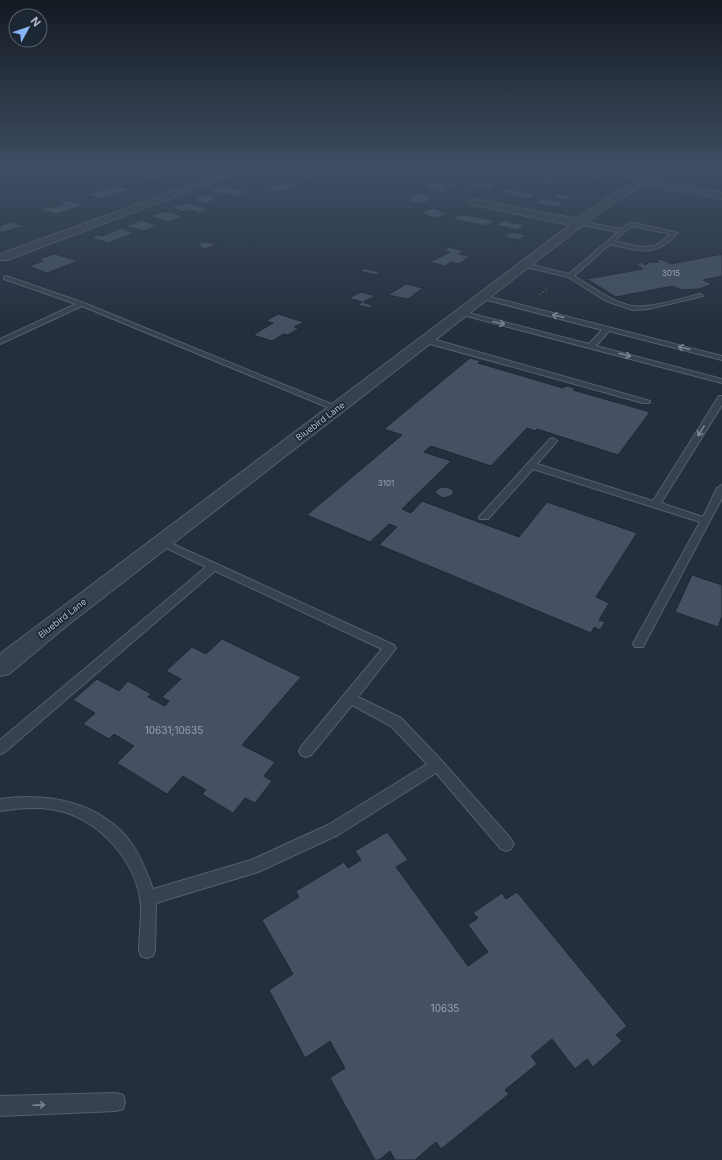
<svg xmlns="http://www.w3.org/2000/svg" width="722" height="1160" font-family="Inter,sans-serif">
<style>
.building{fill:#455162;stroke:#1f2835}
.lines{fill:none;stroke-linecap:round;stroke-linejoin:round}
.service-casing{stroke:#565f6c;stroke-width:2}
.minor-casing{stroke:#565f6c;stroke-width:2}
.tertiary-casing{stroke:#565f6c;stroke-width:2}
.path{stroke:#44595c;stroke-width:1.5;stroke-dasharray:2 2;stroke-linecap:butt}
.service{fill:#38414e;fill-rule:evenodd}
.minor{fill:#38414e;fill-rule:evenodd}
.tertiary{fill:#38414e;fill-rule:evenodd}
.oneway{stroke:#7c8592}
.labels{text-anchor:middle;dominant-baseline:central;stroke-width:3.5;stroke-linejoin:round;paint-order:stroke}
.number-label{font-size:8px;fill:#98a1af}
.far-street-label{font-size:9px;fill:#b4bcc9;stroke:#1d2633}
.near-number-label{font-size:10px;fill:#98a1af}
</style>
<rect width="100%" height="100%" fill="#242f3e"/>
<g class="building">
<path d="M180,166H210L198,169L176,167Z"/>
<path d="M288,166H294L302,167L289,173L278,170Z"/>
<path d="M470,166H486L477,171L465,168Z"/>
<path d="M535,166H552L564,168L558,172L532,168Z"/>
<path d="M332,167L344,170H347L339,173L324,170Z"/>
<path d="M582,170L599,173L603,175L597,179L574,175Z"/>
<path d="M133,172L140,174L131,177L124,175Z"/>
<path d="M156,172L170,174L153,181L139,177Z"/>
<path d="M306,174H308L316,175L308,179L298,177Z"/>
<path d="M543,177L545,178L556,180L549,184L536,182Z"/>
<path d="M443,181L455,186L443,188L449,191L440,193L422,186Z"/>
<path d="M285,183L296,186L277,192L266,189Z"/>
<path d="M471,183H473L494,184L493,189L469,188Z"/>
<path d="M115,185L131,189L103,199L87,195Z"/>
<path d="M222,186L248,191L251,192L238,197L209,191Z"/>
<path d="M506,189L513,190L535,194L528,199L500,192Z"/>
<path d="M416,193L430,195L425,204L408,202Z"/>
<path d="M559,194L572,196L566,200L554,198Z"/>
<path d="M206,195L217,198L206,204L192,199Z"/>
<path d="M541,198L553,200L564,202L557,207L534,203Z"/>
<path d="M66,200L84,205L57,214L39,210L47,207H55L64,204L60,203Z"/>
<path d="M188,203L205,208L209,209L199,213L190,210L184,212L170,207Z"/>
<path d="M434,208L439,210L449,215L433,218L420,212Z"/>
<path d="M166,211L183,216H184L169,222L150,216Z"/>
<path d="M459,215L472,216L495,221L486,226L452,219Z"/>
<path d="M142,220L150,223L159,225L144,231L126,226Z"/>
<path d="M504,220L513,223L525,225L517,230L496,225Z"/>
<path d="M11,222L24,226L0,233V226Z"/>
<path d="M121,228L134,233L109,243L91,238L98,235L102,236Z"/>
<path d="M512,232L526,235H527L519,240L504,237Z"/>
<path d="M202,242H207L217,244L205,249L197,245Z"/>
<path d="M449,247L464,251L459,254L470,256L459,264L451,262L445,266L430,262L450,252L444,251Z"/>
<path d="M55,254L78,261L47,273L29,266L43,261L39,259Z"/>
<path d="M722,254V276L703,280L712,284L699,289L681,290L673,286L616,297L587,279L643,269L636,264L641,262L645,265L650,262H659L656,260L661,259L671,264Z"/>
<path d="M365,268L366,269L380,272L375,275L360,271Z"/>
<path d="M406,284L423,288L408,299L388,295Z"/>
<path d="M361,292L375,296L363,302L374,306L370,308L358,305L362,302L349,298Z"/>
<path d="M278,314L304,322L294,327L299,328L288,335L284,334L272,341L253,335L273,323L266,321Z"/>
<path d="M470,358L481,361L478,363L563,388L566,386L575,388L573,390L650,412L618,455L537,429L535,431L527,428L491,466L431,446L424,452L451,461L402,509L411,513L422,501L519,537L547,502L637,533L596,597L609,603L599,620L605,622L600,630L594,627L591,633L379,545L397,527L389,524L370,542L307,515L402,435L384,429Z"/>
<path d="M445,487L452,489L454,493L450,496L443,498L438,495L435,492L439,488Z"/>
<path d="M692,575L722,585V616L718,627L675,612Z"/>
<path d="M222,639L301,677L242,745L275,762L264,776L272,781L255,803L245,798L233,813L202,794L206,790L183,776L167,794L117,763L134,746L114,734L109,739L83,724L95,713L73,700L97,679L119,691L128,681L151,694L148,697L165,706L169,701L162,697L181,679L166,671L192,647L206,654Z"/>
<path d="M387,832L408,860L396,867L468,966L488,952L468,925L478,918L473,913L502,893L506,899L517,892L627,1026L616,1035L622,1041L593,1067L587,1059L575,1069L552,1039L531,1056L537,1064L505,1090L509,1094L441,1149L436,1142L415,1160H395L390,1151L379,1160H375L330,1078L345,1068L330,1041L305,1058L269,990L293,974L262,920L299,897L296,891L344,862L348,868L361,860L355,851Z"/>
</g>
<g class="lines">
<defs>
<g id="service">
<path d="M687,166L722,169V171L689,167Z"/>
<path d="M579,221L621,229L630,222L678,233C654,258 641,251 610,244L574,276C592,287 610,301 632,306C648,309 683,298 700,294L703,296L648,309L633,310L606,301L568,277L522,266L521,265L524,263L569,274L618,232L577,224ZM631,226L671,234L655,246L640,247L614,241Z"/>
<path d="M6,276L84,303L341,408L340,410H334L82,306L0,344V339L76,304L4,279V277Z"/>
<path d="M482,295L722,356V360L609,331L596,346L722,379V383L459,314L458,313L461,311L589,344L602,330L480,298V296Z"/>
<path d="M423,338H429L650,401L649,403H643L423,342Z"/>
<path d="M719,396H722V405L661,503L703,517L717,488L722,485V498L643,647H635L633,644L700,522L533,469L488,519H480L479,517L550,439L553,438L557,441L537,464L653,501Z"/>
<path d="M162,539L394,645L396,648L394,651L358,697L401,718L442,761L511,839L514,844L511,849L506,851L501,849L436,773L338,835L258,872L156,903L155,950L153,956L147,958L141,956L139,950C139,934 143,914 140,898C134,860 101,823 64,812C43,806 21,808 0,811V799C48,792 102,802 132,844C142,858 147,874 153,889L251,860L328,825L427,764L391,726L352,705L311,755L306,757L301,755L299,751L301,747L382,649L215,571L5,752L0,754V740L206,567L158,544L157,542Z"/>
<path d="M116,1093L123,1095L125,1102L123,1109L116,1111L0,1116V1096Z"/>
</g>
<g id="minor">
<path d="M243,166H256L7,260H0V254Z"/>
<path d="M644,177L647,178L649,180L647,182L613,203L583,225L64,628L9,674L0,676V654L570,225L474,205L470,204L469,202L470,200L474,199L577,219L605,199Z"/>
</g>
<path id="tertiary" d="M601,166H615L659,181L722,193V199L653,186Z"/>
</defs>
<use href="#service" class="service-casing"/>
<use href="#minor" class="minor-casing"/>
<use href="#tertiary" class="tertiary-casing"/>
<path class="path" d="M539,295L549,288"/>
<use href="#service" class="service"/>
<use href="#minor" class="minor"/>
<use href="#tertiary" class="tertiary"/>
</g>
<defs><path id="oneway-shaft" d="M-6 0H5M1.5-3L5.5 0L1.5 3" fill="none" stroke-width="1.6" stroke-linecap="round" stroke-linejoin="round"/></defs>
<g class="oneway">
<use href="#oneway-shaft" transform="translate(558 316) rotate(-166)"/>
<use href="#oneway-shaft" transform="translate(499 323) rotate(14)"/>
<use href="#oneway-shaft" transform="translate(684 348) rotate(-166)"/>
<use href="#oneway-shaft" transform="translate(625 355) rotate(14)"/>
<use href="#oneway-shaft" transform="translate(701 431) rotate(122)"/>
<use href="#oneway-shaft" transform="translate(39 1105) rotate(-2)"/>
</g>
<linearGradient id="sky" x2="0" y2="1"><stop stop-color="#141a22"/><stop offset="0.51" stop-color="#3f4d63"/><stop offset="1" stop-color="#3f4d63" stop-opacity="0"/></linearGradient>
<rect width="722" height="328" fill="url(#sky)"/>
<g class="labels">
<g class="number-label">
<text x="671" y="273">3015</text>
<text x="386" y="483">3101</text>
</g>
<g class="far-street-label">
<text transform="translate(320 421) rotate(-37)">Bluebird Lane</text>
<text transform="translate(62 618) rotate(-38)">Bluebird Lane</text>
</g>
<g class="near-number-label">
<text x="174" y="730">10631;10635</text>
<text x="445" y="1008">10635</text>
</g>
</g>
<g transform="translate(28 28) rotate(50)"><circle r="19" fill="#1d2633" stroke="#59626f"/>
<path d="M0-3L7 15L0 10L-7 15Z" fill="#8ab4f8"/>
<text y="-6" font-size="11" font-weight="bold" text-anchor="middle" fill="#b4bcc9">N</text>
</g>
</svg>
